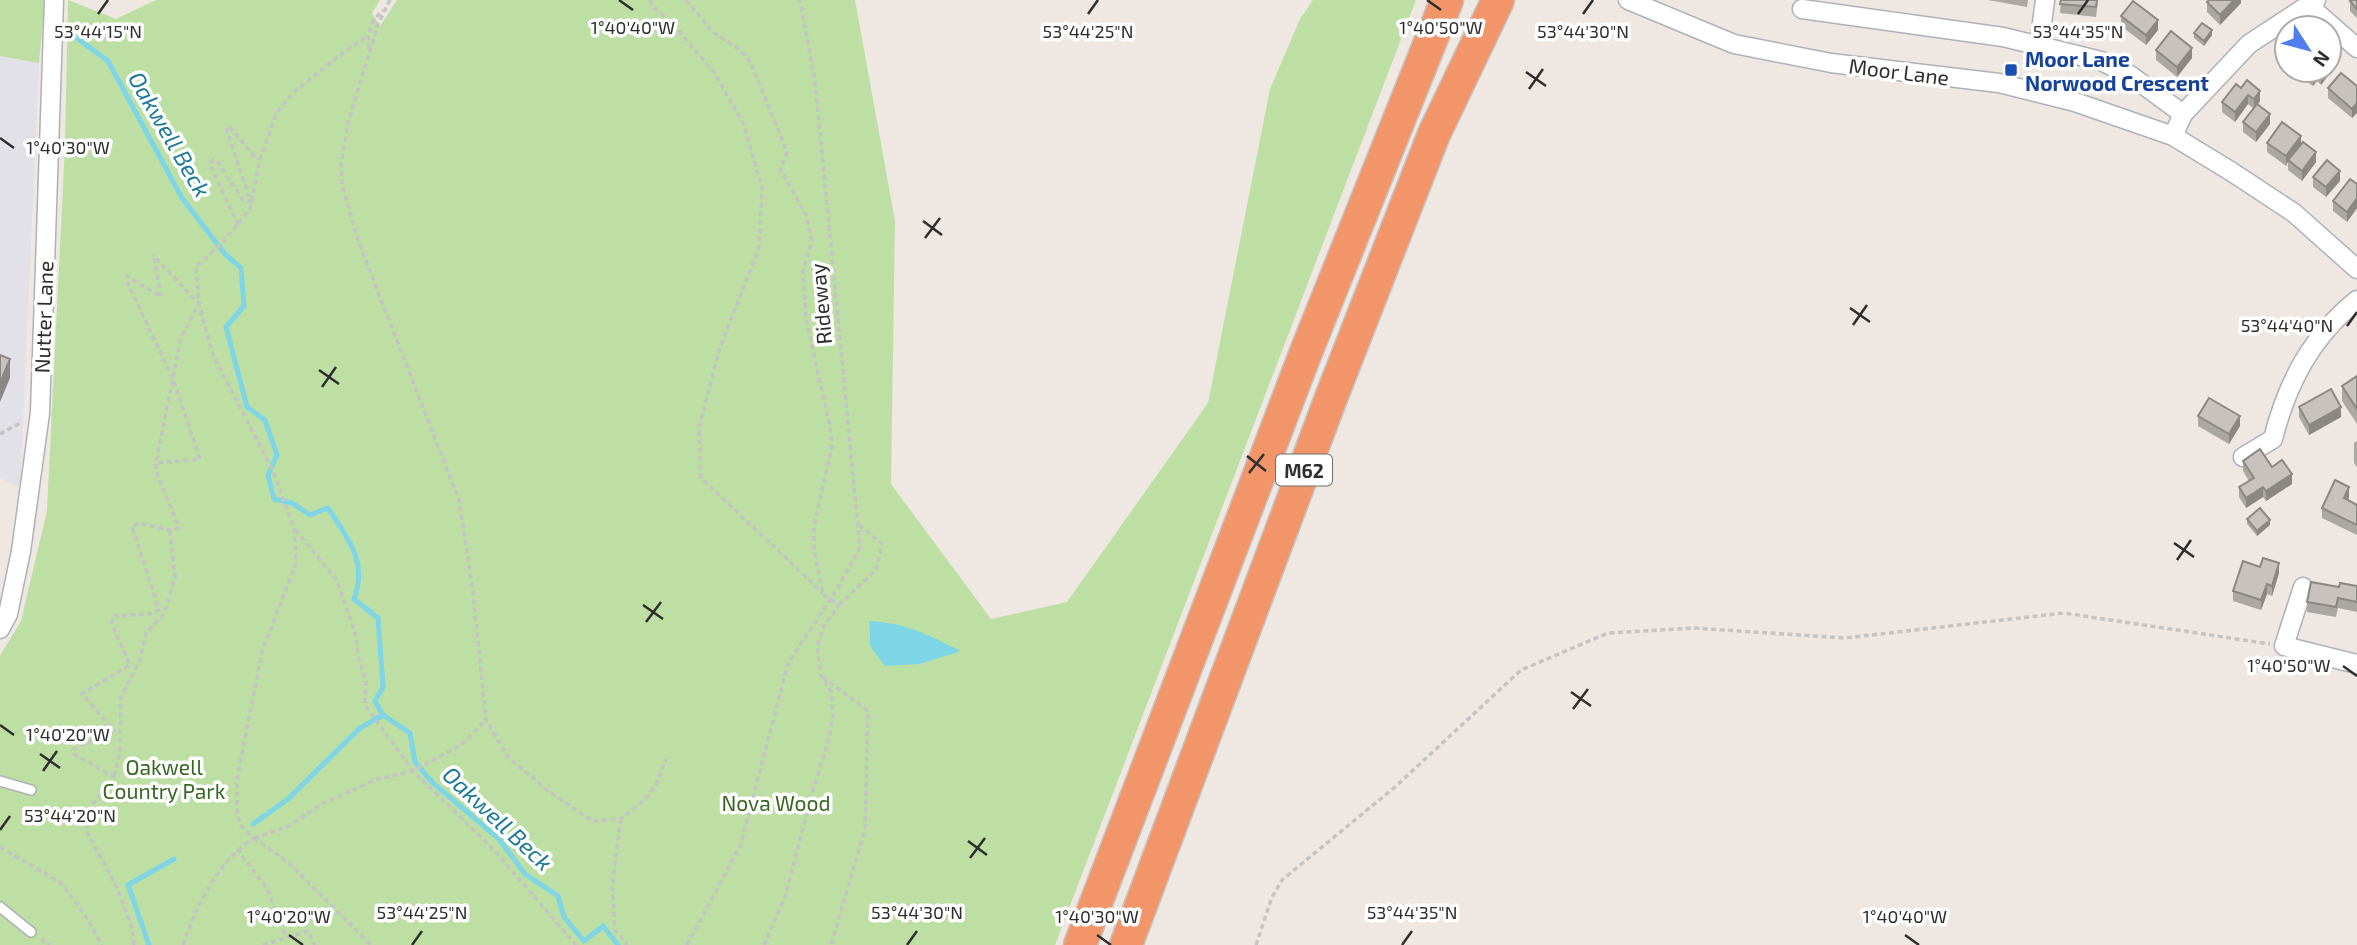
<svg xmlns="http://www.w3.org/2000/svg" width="2357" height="945" font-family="'Exo 2',sans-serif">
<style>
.industrial{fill:#e2e1e7}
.green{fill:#bedfa3;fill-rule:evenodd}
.water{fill:#7ed5e6}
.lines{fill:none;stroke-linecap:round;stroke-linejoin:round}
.stream{stroke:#7ed5e6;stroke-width:5}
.service-casing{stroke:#aeb1b9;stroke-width:12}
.minor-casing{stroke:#aeb1b9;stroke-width:21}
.motorway-casing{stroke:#c4c4c4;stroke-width:35}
.path{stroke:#c4c4c4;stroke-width:3.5;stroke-dasharray:5 3.5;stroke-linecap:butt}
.service{stroke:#fff;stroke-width:9}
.minor{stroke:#fff;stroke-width:18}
.motorway{stroke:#f29669;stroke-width:32}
.wall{fill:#aba7a3}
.shaded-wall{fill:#8b8884}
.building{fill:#c7c2bd;stroke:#8b8884;stroke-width:2}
.ticks{fill:none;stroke:#2e2e2e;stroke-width:2.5}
.transit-dot{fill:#1a4fb4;stroke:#fff;stroke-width:2.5}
.labels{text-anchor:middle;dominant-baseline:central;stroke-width:7;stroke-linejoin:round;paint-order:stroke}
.shield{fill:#fff;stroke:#6d6d6d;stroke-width:2}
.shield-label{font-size:19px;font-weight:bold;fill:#2e2e2e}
.transit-label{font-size:21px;font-weight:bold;fill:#164399;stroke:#fff;text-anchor:start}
.street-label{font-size:21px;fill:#2e2e2e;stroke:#fff}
.park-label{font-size:21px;fill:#376722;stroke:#fff}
.water-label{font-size:23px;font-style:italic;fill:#197997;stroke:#fff}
.ticks-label{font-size:18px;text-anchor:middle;fill:#2e2e2e;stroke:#fff;stroke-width:7;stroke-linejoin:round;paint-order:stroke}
</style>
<rect width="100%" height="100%" fill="#eee7e2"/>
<path class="industrial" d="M0,56L39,63L20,487L0,478Z"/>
<g class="green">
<path d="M0,0H45L39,63L0,56Z"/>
<path d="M68,0L116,19L156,0H380L372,13L380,26L397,0H855L895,221L891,484L991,619L1067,602L1208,403L1270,89L1300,19L1313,0H1416L1055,945H0V656L21,621L47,511L65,145ZM869,621L960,651L920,664L870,646Z"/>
</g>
<path class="water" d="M869,621C907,623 928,635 961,651L920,664L885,666L870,646Z"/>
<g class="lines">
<g class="stream">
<path d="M71,34L108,61L182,198L225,254L241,268L244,306L226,327L247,407L265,420L277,455L268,475L274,499L292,503L310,515L328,508C348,539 368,561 354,599L378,618L383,687L375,701L383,715L410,733L415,762L433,783L499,839L525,874L558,896L564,917L584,941L603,926L618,945"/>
<path d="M253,824L288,799L360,728L383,715"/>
<path d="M149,945L128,885L174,859"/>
</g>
<defs>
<g id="service">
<path d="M0,781L31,790"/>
<path d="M0,907L31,932"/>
</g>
<g id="minor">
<path d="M1628,0L1734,44L1831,63L1999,83L2075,102L2173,136L2232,172L2294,213L2357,269"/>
<path d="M2308,5L2357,48"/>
<path d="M1802,9L2003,37L2101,61L2130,75L2183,114L2173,136"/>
<path d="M2039,46L2045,0"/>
<path d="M2183,114L2249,44L2316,0"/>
<path d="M2243,457L2273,439C2287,383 2311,337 2357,300"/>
<path d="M2303,587L2284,646L2357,664"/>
<path d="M0,629L8,614L21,551L40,413L54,0"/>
</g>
<g id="motorway">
<path d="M1080,945L1306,352L1447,0"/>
<path d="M1126,945L1331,398L1434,134L1498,0"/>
</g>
</defs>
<use href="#service" class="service-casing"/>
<use href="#minor" class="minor-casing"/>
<use href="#motorway" class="motorway-casing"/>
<g class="path">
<path d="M390,0L378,24L348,123L341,165L342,185L359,243L459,500L473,592L486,720L508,757L547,790L592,821L621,819L644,800L656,785L666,759"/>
<path d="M651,0V4L679,31L714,72L743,123L762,187L759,248L720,347L699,428L701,478L823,593"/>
<path d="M686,0L713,32L737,48L750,61L787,152L780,169L806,215L812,241L803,271L806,319L830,427L832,446L814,526V549L823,594L839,605L823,628L817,647L821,675L831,692L833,717L829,739L812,793L786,894L764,945"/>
<path d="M369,49C367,32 370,22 383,10"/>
<path d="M238,225L210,164L213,160L217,161L242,199L251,202L227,131L229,126L255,157L260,159"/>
<path d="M154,258L161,297L127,276L128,284L173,379L200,459L156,463"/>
<path d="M0,434L22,422"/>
<path d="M296,530L337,581L355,632L358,656L366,681L365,705L413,771L494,850L576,945"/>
<path d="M839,605L876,570L882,544L857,523"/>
<path d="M823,677L868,711L865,829L831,945"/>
<path d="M114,776L120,752L121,697L140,660L146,633L164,614L175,577L170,530"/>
<path d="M621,819L612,886L615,930L627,945"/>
<path d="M254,838L287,827L322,804L375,780L413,771L461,745L486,720"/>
<path d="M254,838L289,863L371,945"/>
<path d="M0,847L61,883L85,915L102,945"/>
<path d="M237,849L267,888L286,938"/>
<path d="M41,939L50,945"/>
<path d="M134,945L132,927L116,886L86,830L88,810L114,777L74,754L73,749L114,731L82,694L130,665L112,624L113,616L149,614L159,610L132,527L138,523L170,530L179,528L156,471V463L181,337L199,304L153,255"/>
<path d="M183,945C196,906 219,860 254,838L241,826L237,814V779L262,652L296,563L294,528L272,469L213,355L199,304L196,267L222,243L250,209L260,159L277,112L294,92L340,55L368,36"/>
<path d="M263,945L308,931L315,945"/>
<path d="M687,945L741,844L788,663L836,591L860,548L815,80L800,0"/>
<path d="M1256,945L1272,897L1282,880L1395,787L1521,670L1608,633L1694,628L1845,638L2064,613L2270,644"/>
</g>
<use href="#service" class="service"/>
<use href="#minor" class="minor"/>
<use href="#motorway" class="motorway"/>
</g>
<g class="wall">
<path d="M1988,0H2028L2027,7Z"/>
<path d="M2061,0H2098L2096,17L2060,13Z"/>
<path d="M2241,0V3L2220,25L2207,12V2Z"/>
<path d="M2357,0V18L2350,11V1Z"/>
<path d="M2121,16L2158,30L2146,45L2121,26Z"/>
<path d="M2194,33L2212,35L2204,46L2194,38Z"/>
<path d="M2156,50L2192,58L2177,77L2156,60Z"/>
<path d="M2333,69L2321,85L2317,81L2313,86L2291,70Z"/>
<path d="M2236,84L2260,101L2258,105L2270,124L2256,142L2243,132V122L2254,109L2248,104L2235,122L2222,112V102Z"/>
<path d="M2357,86V113L2352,118L2328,98V88Z"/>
<path d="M2267,143L2301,144L2316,162L2302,181L2288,170V162L2286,166L2267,152Z"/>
<path d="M2313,177L2340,181L2326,197L2313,187Z"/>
<path d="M2357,184V208L2347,222L2333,211V201Z"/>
<path d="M2357,376V424L2342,401V386Z"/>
<path d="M2299,407L2341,417L2309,435L2299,417Z"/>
<path d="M2198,416L2240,426L2229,444L2198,426Z"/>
<path d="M2357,441V467L2354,463V443Z"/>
<path d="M2243,461L2272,467L2292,484L2266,501L2263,497L2246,508L2239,497V487L2249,481L2243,471Z"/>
<path d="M2349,497L2348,500L2357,505V535L2322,518V508Z"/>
<path d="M2247,519L2270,525L2257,536L2247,524Z"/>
<path d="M2279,573L2272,596L2267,594L2261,610L2233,601V591Z"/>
<path d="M2357,586V612L2338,608L2336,617L2307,612V602L2339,587Z"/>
</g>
<g class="shaded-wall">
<path d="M2234,0H2241V3L2220,25V15Z"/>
<path d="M2158,20V30L2146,45V35Z"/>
<path d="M2212,30V35L2204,46V41Z"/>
<path d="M2192,48V58L2177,77V67Z"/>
<path d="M2333,59V69L2321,85V75L2325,70H2329V65Z"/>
<path d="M2317,71V81L2313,86V76Z"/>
<path d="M2260,91V101L2254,109V99Z"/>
<path d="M2248,95V104L2235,122V112Z"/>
<path d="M2357,103V113L2352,118V109Z"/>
<path d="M2270,114V124L2256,142V132Z"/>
<path d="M2301,136V145L2288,160L2286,166V156Z"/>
<path d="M2316,152V162L2302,181V171Z"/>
<path d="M2340,171V181L2326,197V187Z"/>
<path d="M2357,198V208L2347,222V212Z"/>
<path d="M10,359V378L0,402V383Z"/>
<path d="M2341,407V417L2309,435V425Z"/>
<path d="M2240,416V426L2229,444V434Z"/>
<path d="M2292,474V484L2266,501V491Z"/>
<path d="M2263,487V497L2246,508V498Z"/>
<path d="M2349,487V497L2344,508V498Z"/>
<path d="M2270,520V525L2257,536V531Z"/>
<path d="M2279,563V573L2272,596V586Z"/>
<path d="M2267,584V594L2261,610V600Z"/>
</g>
<g class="building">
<path d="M2061,0H2097L2096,7L2060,4Z"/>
<path d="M2209,0H2234L2220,15L2207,2Z"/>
<path d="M2352,0H2357V9L2350,1Z"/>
<path d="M2133,1L2158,20L2146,35L2121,16Z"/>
<path d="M2202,23L2212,30L2204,41L2194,33Z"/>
<path d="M2171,31L2192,48L2177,67L2156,50Z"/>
<path d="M2329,56L2333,59L2329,65Z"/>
<path d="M2304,70H2325L2321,75L2317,71L2313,76Z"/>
<path d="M2341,73L2357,86V103L2352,109L2328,88Z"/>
<path d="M2247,80L2260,91L2254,99L2248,95L2235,112L2222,102L2236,84L2241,88Z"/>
<path d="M2257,104L2270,114L2256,132L2243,122Z"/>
<path d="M2282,122L2301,136L2286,156L2267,143Z"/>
<path d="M2303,142L2316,152L2302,171L2288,160Z"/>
<path d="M2327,160L2340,171L2326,187L2313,177Z"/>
<path d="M2350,179L2357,184V198L2347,212L2333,201Z"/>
<path d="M0,355L10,359L0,383Z"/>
<path d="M2357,376V409L2342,386Z"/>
<path d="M2331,389L2341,407L2309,425L2299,407Z"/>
<path d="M2209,398L2240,416L2229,434L2198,416Z"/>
<path d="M2260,449L2272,467L2282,460L2292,474L2266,491L2263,487L2246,498L2239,487L2254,478L2243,461Z"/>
<path d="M2335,480L2349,487L2344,498L2357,505V525L2322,508Z"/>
<path d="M2260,508L2270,520L2257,531L2247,519Z"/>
<path d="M2263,558L2279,563L2272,586L2267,584L2261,600L2233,591L2243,561L2260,567Z"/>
<path d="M2311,582L2339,587L2340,583L2357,586V602L2338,598L2336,607L2307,602Z"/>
</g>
<path class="ticks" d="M619,0L633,10M1427,0L1441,10M98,14L108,0M1088,14L1098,0M1583,14L1593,0M2078,14L2088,0M1526,72L1546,86M1529,89L1543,69M0,138L14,148M923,221L942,235M925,238L940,218M1850,308L1870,322M1853,325L1867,305M2347,326L2357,312M319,370L339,384M322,387L336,367M1247,456L1266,471M1249,473L1264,454M2174,543L2194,557M2177,560L2191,540M643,605L663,619M646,622L661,602M2343,666L2357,676M1571,692L1591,706M1573,709L1588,689M0,725L14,735M40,754L60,768M43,771L57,751M0,830L10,816M968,841L987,855M970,858L985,838M289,935L303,945M1097,935L1111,945M1905,935L1919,945M412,945L422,931M907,945L917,931M1402,945L1412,931"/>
<rect class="transit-dot" x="2004" y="63" width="14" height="14" rx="3.5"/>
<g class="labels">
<rect class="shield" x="1276" y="454.5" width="56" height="31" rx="5"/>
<g class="shield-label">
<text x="1304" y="470">M62</text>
</g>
<g class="transit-label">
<text x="2025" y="58">Moor Lane<tspan x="2025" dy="24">Norwood Crescent</tspan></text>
</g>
<g class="street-label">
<text transform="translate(1899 71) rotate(7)">Moor Lane</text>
<text transform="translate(820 304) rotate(-95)">Rideway</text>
<text transform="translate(43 317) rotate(-88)">Nutter Lane</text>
</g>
<g class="park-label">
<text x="164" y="766">Oakwell<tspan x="164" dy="24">Country Park</tspan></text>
<text x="776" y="802">Nova Wood</text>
</g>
<g class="water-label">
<text transform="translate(170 134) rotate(60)">Oakwell Beck</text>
<text transform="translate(498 818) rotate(43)">Oakwell Beck</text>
</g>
</g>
<g class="ticks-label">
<text x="633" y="34">1°40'40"W</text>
<text x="1441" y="34">1°40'50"W</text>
<text x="98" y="38">53°44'15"N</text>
<text x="1088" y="38">53°44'25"N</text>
<text x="1583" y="38">53°44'30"N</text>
<text x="2078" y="38">53°44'35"N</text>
<text x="68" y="154">1°40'30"W</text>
<text x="2287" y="332">53°44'40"N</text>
<text x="2289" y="672">1°40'50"W</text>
<text x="68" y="741">1°40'20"W</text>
<text x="70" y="822">53°44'20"N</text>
<text x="422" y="919">53°44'25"N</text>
<text x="917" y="919">53°44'30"N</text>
<text x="1412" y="919">53°44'35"N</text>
<text x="289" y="923">1°40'20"W</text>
<text x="1097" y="923">1°40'30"W</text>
<text x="1905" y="923">1°40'40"W</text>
</g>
<g transform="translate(2308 49) rotate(126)"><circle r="33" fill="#ffffff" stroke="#ababab" stroke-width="2"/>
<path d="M0-5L12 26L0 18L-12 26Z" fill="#507eec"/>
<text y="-10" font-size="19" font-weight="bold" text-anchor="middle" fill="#2e2e2e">N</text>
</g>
</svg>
